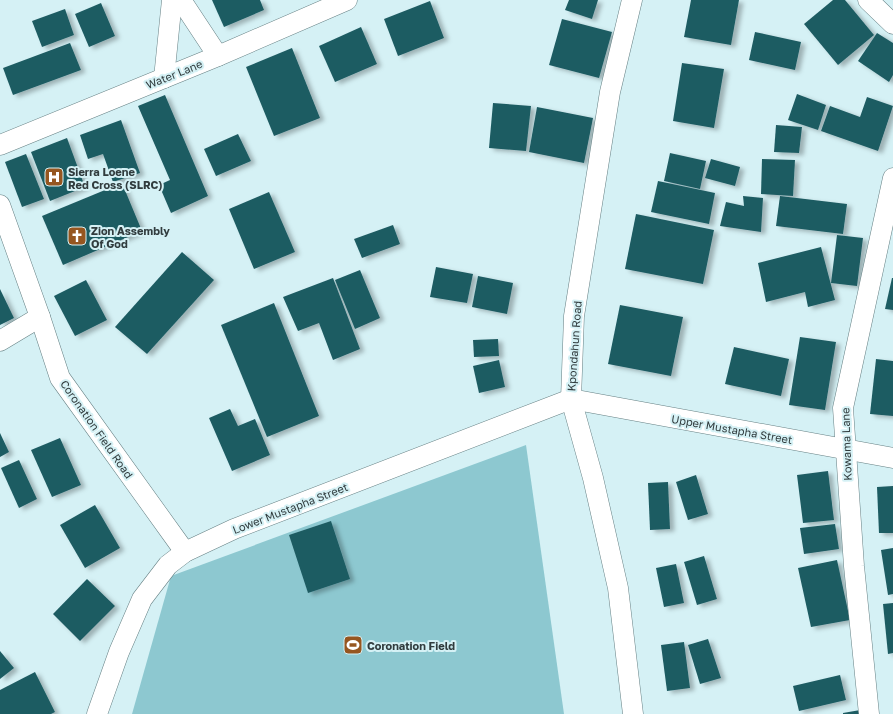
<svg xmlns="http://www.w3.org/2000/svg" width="893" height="714" font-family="'Golos Text',sans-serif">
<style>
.pitch{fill:#8dc8d0}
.building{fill:#1e5b62;filter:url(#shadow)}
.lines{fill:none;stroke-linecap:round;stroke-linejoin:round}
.minor-casing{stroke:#668084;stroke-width:21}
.minor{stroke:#fff;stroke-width:20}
.labels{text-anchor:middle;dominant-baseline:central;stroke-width:4;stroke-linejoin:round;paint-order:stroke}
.street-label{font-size:11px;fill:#313c3e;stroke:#d5f1f5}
.poi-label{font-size:11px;font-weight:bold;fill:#313c3e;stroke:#d5f1f5;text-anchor:start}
</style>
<defs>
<filter id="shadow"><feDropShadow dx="4.5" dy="2.5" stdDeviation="2" flood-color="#0004"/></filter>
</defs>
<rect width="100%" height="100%" fill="#d5f1f5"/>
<path class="pitch" d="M526,445L564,714H132L171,576Z"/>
<g class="building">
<path d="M212,0H260L264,10L224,27Z"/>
<path d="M569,0H598L592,19L565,10Z"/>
<path d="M691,0H739L731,45L684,37Z"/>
<path d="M833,0H845L874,35L838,65L804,24Z"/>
<path d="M430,1L444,38L398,56L384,19Z"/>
<path d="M101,3L115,36L89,47L75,14Z"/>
<path d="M65,9L74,35L42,47L32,21Z"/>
<path d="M562,19L612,32L599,78L549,65Z"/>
<path d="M361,27L377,64L335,82L319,46Z"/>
<path d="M755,32L801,42L795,70L749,60Z"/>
<path d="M877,33L893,43V75L889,82L858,61Z"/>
<path d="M70,43L81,70L13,95L3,68Z"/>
<path d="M292,48L320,118L274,136L246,67Z"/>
<path d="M682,63L724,69L714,128L673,121Z"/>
<path d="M797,94L826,105L818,130L788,120Z"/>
<path d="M165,95L208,196L171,213L159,185L170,180L138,106Z"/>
<path d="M867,97L893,106L878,151L821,131L830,106L860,117Z"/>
<path d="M493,103L531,106L526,151L489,148Z"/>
<path d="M537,107L593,118L584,163L529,152Z"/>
<path d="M121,120L140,173L113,182L103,154L88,159L80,135Z"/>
<path d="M776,125L802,127L799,153L774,152Z"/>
<path d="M238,134L251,161L216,176L204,149Z"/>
<path d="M67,138L85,187L50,201L31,152Z"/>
<path d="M670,153L706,161L700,189L664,181Z"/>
<path d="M26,154L44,199L22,207L5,162Z"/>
<path d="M711,159L740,167L735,186L705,178Z"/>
<path d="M762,159L795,160L793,196L761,194Z"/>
<path d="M658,181L715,193L709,224L651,212Z"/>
<path d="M122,183L142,231L63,265L42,216Z"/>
<path d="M269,192L295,252L254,269L229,209Z"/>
<path d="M743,196L763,198L761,232L720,226L726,202L744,206Z"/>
<path d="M780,196L847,204L843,234L776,226Z"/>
<path d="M636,214L714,230L703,284L625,269Z"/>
<path d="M393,225L400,244L362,258L354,239Z"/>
<path d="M837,235L863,238L857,286L831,283Z"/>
<path d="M821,247L835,300L808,307L805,292L766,302L758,263Z"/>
<path d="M182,252L214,280L147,354L115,327Z"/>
<path d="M436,267L473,274L467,303L430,297Z"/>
<path d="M360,270L380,318L355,329L335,280Z"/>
<path d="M478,276L513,283L507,314L472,307Z"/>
<path d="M333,278L360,349L333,360L319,323L298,331L283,297Z"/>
<path d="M892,278H893V310L885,309Z"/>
<path d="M86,280L107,320L75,336L54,296Z"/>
<path d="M0,289L14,318L0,325Z"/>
<path d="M274,303L319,416L267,437L221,325Z"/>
<path d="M620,305L683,317L671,376L608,364Z"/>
<path d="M800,337L836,342L825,410L789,405Z"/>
<path d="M498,339L499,356L474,357L473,340Z"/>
<path d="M734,347L789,359L781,396L725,384Z"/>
<path d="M876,359L893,361V416L870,414Z"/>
<path d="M499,360L505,387L479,393L473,366Z"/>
<path d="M230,409L238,426L255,419L270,455L232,471L209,418Z"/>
<path d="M0,433L9,452L0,457Z"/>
<path d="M60,438L81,485L52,497L31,450Z"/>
<path d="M19,460L37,499L19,508L1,468Z"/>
<path d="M828,471L834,520L803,523L797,475Z"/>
<path d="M696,475L708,514L688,520L676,482Z"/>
<path d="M668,482L670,529L650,530L648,483Z"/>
<path d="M893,486V533H879L877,487Z"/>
<path d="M95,505L120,548L85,568L60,525Z"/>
<path d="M331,521L350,579L308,593L289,535Z"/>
<path d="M835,524L839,549L804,554L800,528Z"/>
<path d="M893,548V594L888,595L881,550Z"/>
<path d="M704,556L717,599L697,605L684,562Z"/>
<path d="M837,560L850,620L811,627L798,568Z"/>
<path d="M676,564L684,603L664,607L656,568Z"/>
<path d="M87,579L115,606L80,641L53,614Z"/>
<path d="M893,603V653L888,654L883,604Z"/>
<path d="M708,639L721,678L700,684L688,645Z"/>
<path d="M684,642L690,688L667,691L661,645Z"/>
<path d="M0,651L14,668L0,679Z"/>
<path d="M35,672L55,712L51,714H0V690Z"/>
<path d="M840,675L846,700L799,711L793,686Z"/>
<path d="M866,709L867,714H843V713Z"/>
</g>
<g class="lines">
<defs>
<g id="minor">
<path d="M181,0L218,56"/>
<path d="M632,0L610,92L574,316L571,399L593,478L618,588L633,714"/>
<path d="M868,0L893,24"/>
<path d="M164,78L172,0"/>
<path d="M0,145L218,56L347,0"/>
<path d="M0,205L40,317L60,378L185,552"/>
<path d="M0,341L40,317"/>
<path d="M571,399L893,458"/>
<path d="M97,714L119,652L142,599L168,565L185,552L234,529L571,399"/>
<path d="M869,714L854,566L843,408L893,178"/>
</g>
</defs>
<use href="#minor" class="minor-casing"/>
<use href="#minor" class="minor"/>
</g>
<defs>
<symbol id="hospital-square" viewBox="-11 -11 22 22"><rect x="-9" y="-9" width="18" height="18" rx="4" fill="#965620" stroke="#d5f1f5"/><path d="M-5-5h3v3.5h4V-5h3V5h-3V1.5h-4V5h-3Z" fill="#fff"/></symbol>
<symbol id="church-square" viewBox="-11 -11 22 22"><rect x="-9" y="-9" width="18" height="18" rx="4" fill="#965620" stroke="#d5f1f5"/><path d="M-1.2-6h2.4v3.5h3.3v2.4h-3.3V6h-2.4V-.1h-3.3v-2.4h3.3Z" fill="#fff"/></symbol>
<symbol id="stadium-square" viewBox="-11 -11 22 22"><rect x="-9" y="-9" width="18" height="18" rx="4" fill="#965620" stroke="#d5f1f5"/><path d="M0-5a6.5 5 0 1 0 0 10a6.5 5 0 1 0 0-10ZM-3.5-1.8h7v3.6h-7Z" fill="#fff"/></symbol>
</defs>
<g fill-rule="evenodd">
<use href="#hospital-square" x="43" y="166" width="22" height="22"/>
<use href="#church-square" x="66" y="225" width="22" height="22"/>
<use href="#stadium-square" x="342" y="634" width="22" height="22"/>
</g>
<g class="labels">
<g class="street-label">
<text transform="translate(174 74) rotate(-22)">Water Lane</text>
<text transform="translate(574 346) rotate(-86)">Kpondahun Road</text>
<text transform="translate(97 429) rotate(55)">Coronation Field Road</text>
<text transform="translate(732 429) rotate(10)">Upper Mustapha Street</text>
<text transform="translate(846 444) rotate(-92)">Kowama Lane</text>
<text transform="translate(290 508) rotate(-21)">Lower Mustapha Street</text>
</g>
<g class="poi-label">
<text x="68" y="171">Sierra Loene<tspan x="68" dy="13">Red Cross (SLRC)</tspan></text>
<text x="91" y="230">Zion Assembly<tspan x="91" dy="13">Of God</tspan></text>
<text x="367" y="645">Coronation Field</text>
</g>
</g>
</svg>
